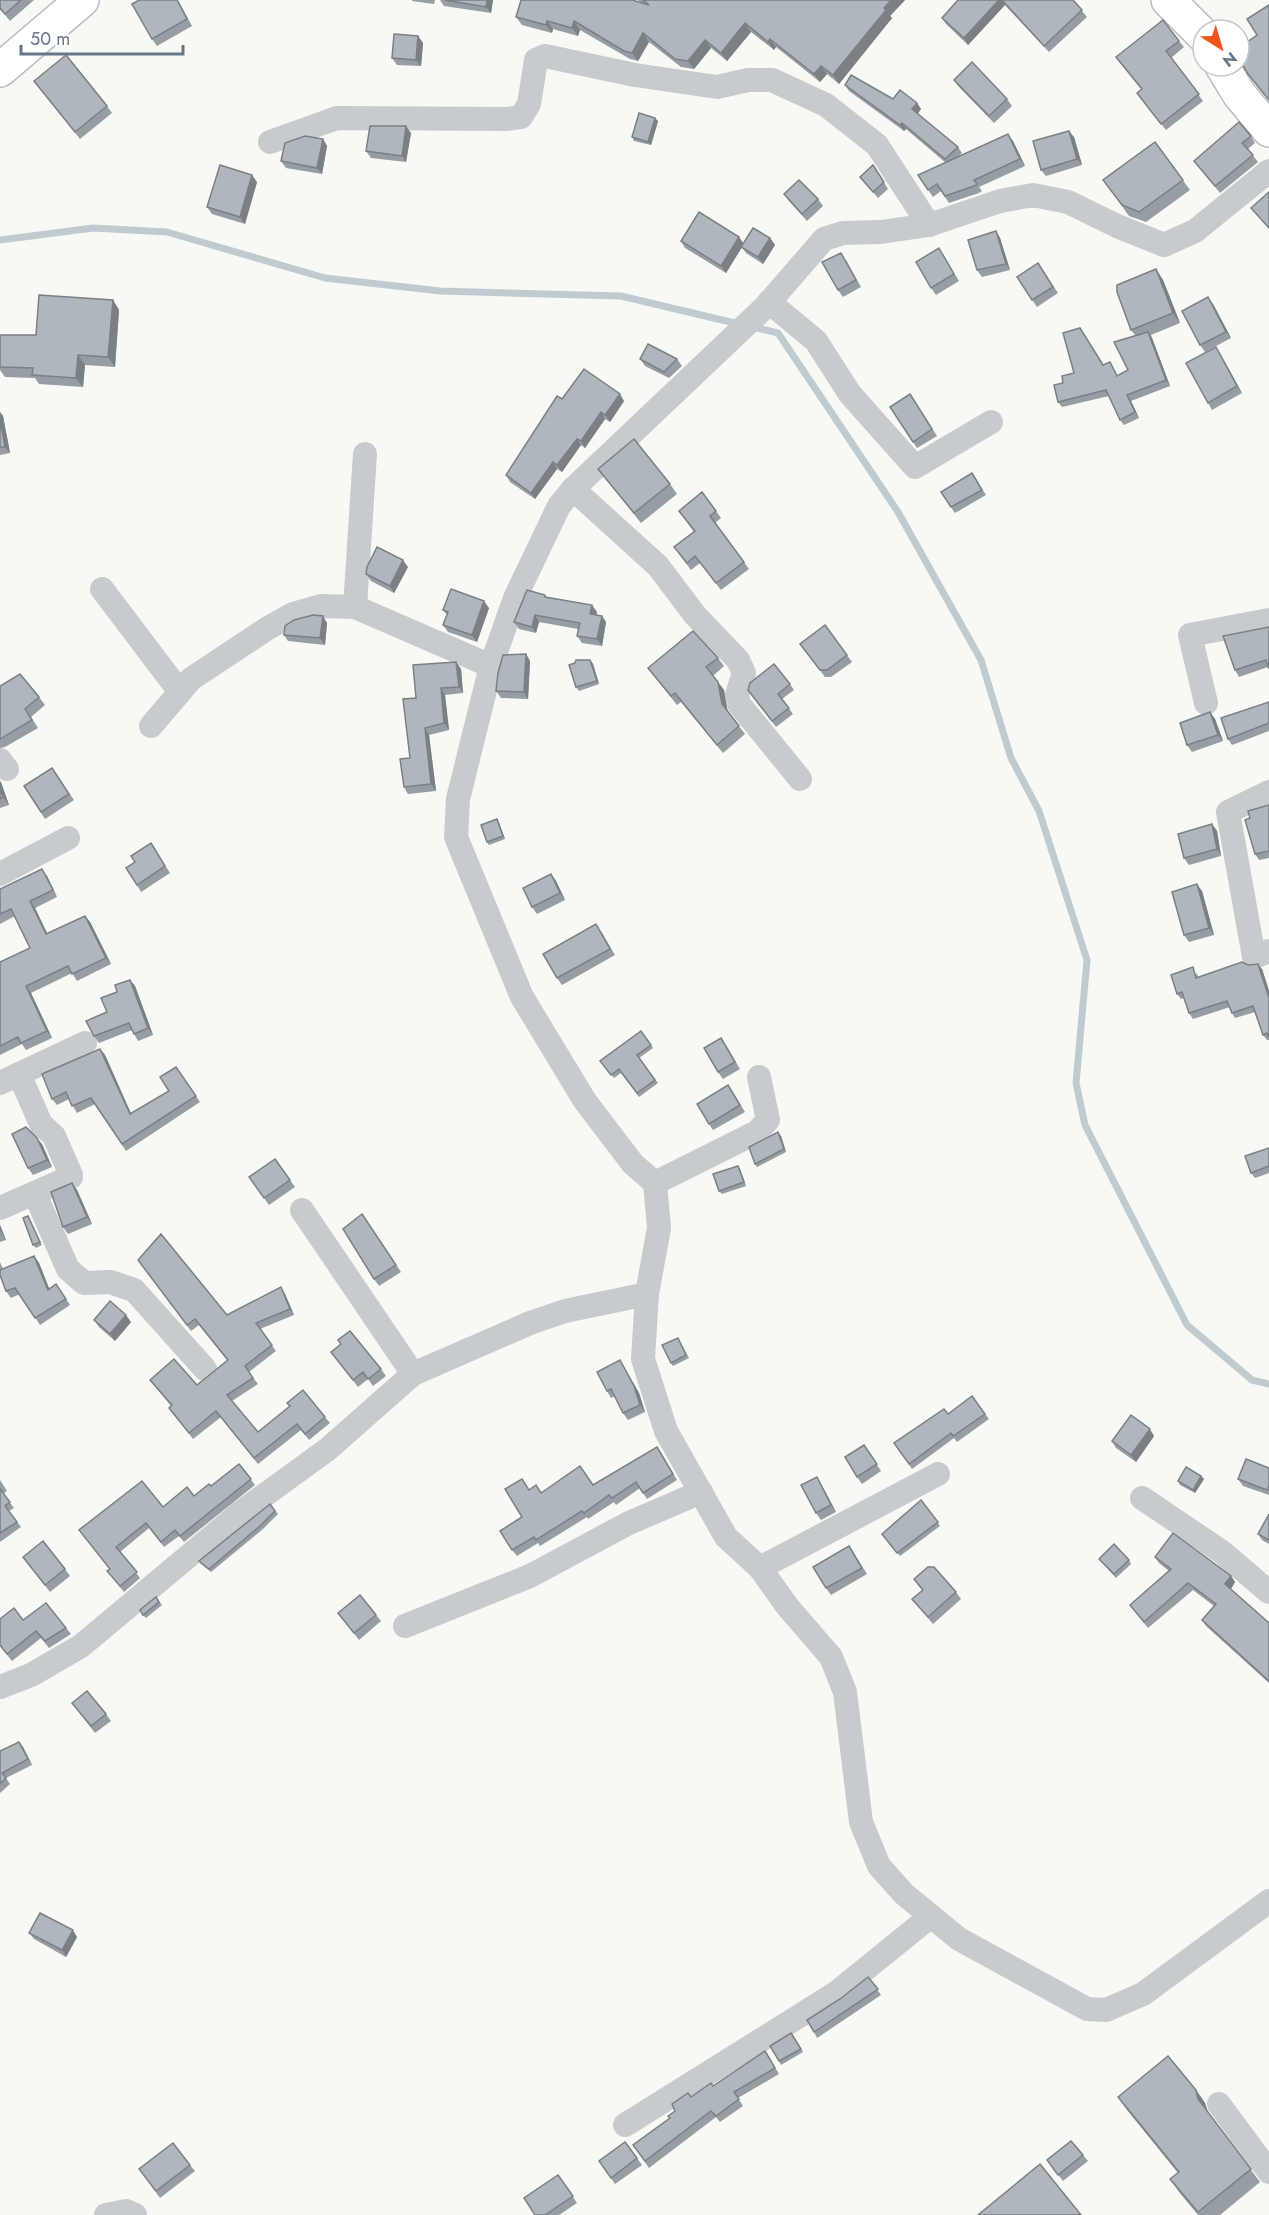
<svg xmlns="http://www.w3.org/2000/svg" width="1269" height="2215" font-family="Jost,sans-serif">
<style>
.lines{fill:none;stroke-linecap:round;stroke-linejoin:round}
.stream{stroke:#c0cbd0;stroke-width:7}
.primary-casing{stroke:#babec2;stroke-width:36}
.street{stroke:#c7cbce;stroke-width:24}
.primary{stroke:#fff;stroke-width:33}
.wall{fill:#969da3}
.shaded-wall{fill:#7a8084}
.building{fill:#afb7bd;stroke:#7a8084;stroke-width:1.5}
</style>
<rect width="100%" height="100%" fill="#f8f8f5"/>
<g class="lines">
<g class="stream">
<path d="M0,240L93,228L167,232L325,278L440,291L621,296L739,324"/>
<path d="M753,327L778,333L898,512L981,660L1011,758L1039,811L1087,960L1076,1083L1085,1125L1187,1325L1252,1380L1269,1384"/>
</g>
<defs>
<g id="primary">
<path d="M1168,0L1203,35"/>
<path d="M1222,66L1239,94L1269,130"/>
<path d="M0,70L82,0"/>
</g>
</defs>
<use href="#primary" class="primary-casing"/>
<g class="street">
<path d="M270,142L337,118L508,119L521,117L529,104L536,60L545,56L635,75L717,87L748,80H772L826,105L877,145L929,225"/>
<path d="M1269,171L1195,231L1164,245L1117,226L1068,202L1033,195L1000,201L929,225L881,232L843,233L824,239L765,307L573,489L559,506L515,598L491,666L458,799L456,837L522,997L585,1101L633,1164L655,1183L659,1228L647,1294L643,1359L666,1431L726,1537L760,1568L787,1606L831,1657L845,1692L861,1822L879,1866L904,1894L959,1939L1087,2009L1106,2010L1143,1994L1269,1901"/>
<path d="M769,302L816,341L850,394L915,467L991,422"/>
<path d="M573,489L658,566L695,615L738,660L744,673L737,695L739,704L800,779"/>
<path d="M102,589L180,692"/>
<path d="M355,607L365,454"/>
<path d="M1206,703L1190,635L1269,620"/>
<path d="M151,726L191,679L268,628L293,614L321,606L355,607L491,666"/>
<path d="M0,760L7,769"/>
<path d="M1269,792L1228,812L1254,957L1269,951"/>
<path d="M0,874L68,838"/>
<path d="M0,1083L85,1043"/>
<path d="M655,1183L757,1132L768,1120L759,1077"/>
<path d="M35,1194L68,1269L84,1283L110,1282L134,1290L205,1369"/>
<path d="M0,1208L71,1177V1175L54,1136L41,1124L19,1074"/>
<path d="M302,1210L413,1374"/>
<path d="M1142,1498L1222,1552L1269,1592"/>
<path d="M760,1568L938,1474"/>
<path d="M405,1626L530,1576L629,1523L701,1492"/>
<path d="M0,1687L31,1675L81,1646L240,1513L328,1449L413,1374L530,1323L565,1311L647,1294"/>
<path d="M1219,2104L1269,2172"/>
<path d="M625,2125L836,1993L931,1916"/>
<path d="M106,2215L126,2211L135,2215"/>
</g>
<use href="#primary" class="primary"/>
</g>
<g class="wall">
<path d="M0,0H34L10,21L0,9Z"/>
<path d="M178,0L192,26L157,46L152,39Z"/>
<path d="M412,0H435L434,4L412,1Z"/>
<path d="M440,0H493L491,13L444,6Z"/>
<path d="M637,0H905L890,16L892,18L839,84L827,74L820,82L776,47L774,50L751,32L727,61L711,48L694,69L681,67L649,42L638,61L630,59L580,30L578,36L553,29L552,33L522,25L516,17L641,2Z"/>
<path d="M958,0H1073L1087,17L1049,52L1005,5L968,45L946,24L942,18Z"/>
<path d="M418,36L423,43L421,66L397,65L392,58Z"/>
<path d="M1179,41L1184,47L1171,58L1203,101L1166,130L1142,99L1141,89L1116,57Z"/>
<path d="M954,80L1007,99L1012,106L994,123L959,87Z"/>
<path d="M34,81L107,106L112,113L80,139Z"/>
<path d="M845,85L893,99L917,103L921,109L918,114L958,147L962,153L957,158L1013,141L1025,166L979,187L982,191L979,193L949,203L941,191L933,197L918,175L946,163L906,129L904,131L849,91Z"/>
<path d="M658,121L651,145L634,141L632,137Z"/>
<path d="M411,133L406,162L371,158L366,151Z"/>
<path d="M1251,136L1255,143L1248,149L1258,162L1220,193L1194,161Z"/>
<path d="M1074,137L1082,165L1046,176L1041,170Z"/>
<path d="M323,139L327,146L322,174L286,168L281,161Z"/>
<path d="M1155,142L1190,190L1146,222L1129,216L1103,180Z"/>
<path d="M873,165L888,189L878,198L860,177Z"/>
<path d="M257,182L245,224L212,214L207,207Z"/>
<path d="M1269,192V229L1251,208Z"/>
<path d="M784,194L818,199L823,206L807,221L789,201Z"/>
<path d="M996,231L1000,238L1010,270L982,277L977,270Z"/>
<path d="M770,238L775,245L763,264L746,253L742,247L726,273L685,248L681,241L743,243Z"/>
<path d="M943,255L959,281L936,295L931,288Z"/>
<path d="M846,260L861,287L843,297L838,290Z"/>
<path d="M1038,263L1058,293L1037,307L1017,277Z"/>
<path d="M1156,269L1163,280L1180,323L1151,335L1152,338L1170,386L1131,401L1139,418L1124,425L1120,420L1109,396L1062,407L1058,402L1063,383L1110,362L1118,376L1128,370L1135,335L1131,330Z"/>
<path d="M113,300L119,310L115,367L85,365L83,387L39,384L35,378L5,377L0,370V335H36Z"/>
<path d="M1213,304L1231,338L1205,352L1200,345Z"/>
<path d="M1216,347L1242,393L1212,410L1208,403Z"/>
<path d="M640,359H677L682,366L669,378L645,366Z"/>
<path d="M910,394L937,436L917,448L890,407Z"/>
<path d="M562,399L624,401L610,422L605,419L585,448L581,445L562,472L557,469L535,499L510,482L506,475Z"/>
<path d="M0,412L3,416L10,453L0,455Z"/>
<path d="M598,469L670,484L677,494L641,523Z"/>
<path d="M972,473L986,495L955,513L941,492Z"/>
<path d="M679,511H716L721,518L715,523L749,569L721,590L700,563L691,570L679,554L694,532Z"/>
<path d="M408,567L394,593L371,581L366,574Z"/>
<path d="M547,598L597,612L596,615L602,616L606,622L602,646L582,643L577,636L578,629L539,622L536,633L519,629L514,622Z"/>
<path d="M489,608L477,642L448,632L443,625L447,615L443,610Z"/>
<path d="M327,623L325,645L288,641L284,635Z"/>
<path d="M825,625L852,662L831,677H825L800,644Z"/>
<path d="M1267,628L1268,667L1239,677L1235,670Z"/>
<path d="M526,654L530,661L528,699L501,698L496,691Z"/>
<path d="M718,658L724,666L713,676L724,690L727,711L745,734L723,753L681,702L677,705L648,668Z"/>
<path d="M590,660L593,664L599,684L579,691L576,687Z"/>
<path d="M456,662L461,669L463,693L445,695L449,730L429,735L436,791L408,794L404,787L410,758L416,698Z"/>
<path d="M790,684L794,690L782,699L793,714L776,727L748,690Z"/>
<path d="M0,686L39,697L45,705L31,717L38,728L5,747L0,748Z"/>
<path d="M1269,702V731L1232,745L1228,739Z"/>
<path d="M1210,712L1215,719L1223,741L1192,752L1187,745Z"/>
<path d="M52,768L74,800L45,819L24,786Z"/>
<path d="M0,781L9,805L0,808Z"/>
<path d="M1269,805V858L1259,860L1255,854L1250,818Z"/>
<path d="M497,819L499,823L505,839L489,845L487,842Z"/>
<path d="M1212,824L1217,831L1221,856L1189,865L1184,858Z"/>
<path d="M151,843L170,873L141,892L137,885L135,862Z"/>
<path d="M551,874L556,881L565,900L537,914L532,907Z"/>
<path d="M47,876L57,897L35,908L47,934L85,916L90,922L111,964L77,981L72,973L31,993L52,1038L26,1050L22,1044L0,1055V962L30,948L15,916L0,924V889Z"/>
<path d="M1202,891L1214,935L1189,942L1184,935Z"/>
<path d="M601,931L615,955L562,985L557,978Z"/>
<path d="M1248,965L1262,969L1269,991V1040H1267L1263,1035L1255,1012L1235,1018L1232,1013L1230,1007L1193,1019L1189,1013L1184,998L1181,999L1177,994L1197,973L1198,977Z"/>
<path d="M130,980L135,986L153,1035L138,1041L132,1030L99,1043L94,1036L117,992Z"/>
<path d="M641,1031L653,1048L639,1058L658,1083L639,1097L621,1073L614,1078L600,1061Z"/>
<path d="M726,1045L740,1069L723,1079L718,1072Z"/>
<path d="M100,1049L105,1055L131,1113L169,1091L176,1067L200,1102L126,1151L95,1104L77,1113L69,1099L57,1105L52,1099Z"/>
<path d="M728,1085L745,1112L713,1130L709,1124Z"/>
<path d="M781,1136L786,1152L757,1167L755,1164Z"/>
<path d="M42,1144L52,1167L33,1175L28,1168Z"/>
<path d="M1269,1148V1173L1255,1178L1251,1173Z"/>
<path d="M275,1159L295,1187L269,1205L249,1177Z"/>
<path d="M738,1166L740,1169L746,1186L722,1194L719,1191Z"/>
<path d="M72,1183L77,1190L92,1224L68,1234L63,1227Z"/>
<path d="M362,1214L401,1272L379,1286L374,1279Z"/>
<path d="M28,1216L42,1245L36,1248L33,1245Z"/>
<path d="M0,1225L6,1240L0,1242Z"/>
<path d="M34,1256L39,1263L49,1288L56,1284L70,1305L40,1325L20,1294L11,1298L6,1291L1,1277L0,1278V1262L3,1269Z"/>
<path d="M138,1260L227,1315L285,1294L294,1315L260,1329L276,1351L249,1372L258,1384L232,1401L258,1432L325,1417L330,1423L309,1440L301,1430L258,1464L221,1417L193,1439L169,1408L171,1406L150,1380L197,1385L227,1360L199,1325L191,1331Z"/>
<path d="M94,1320L131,1322L115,1341L99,1327Z"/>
<path d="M678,1338L689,1358L673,1366L671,1363Z"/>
<path d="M331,1352L381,1369L386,1376L373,1386L368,1379L358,1387Z"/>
<path d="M620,1360L639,1393L645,1412L628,1420L623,1413L615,1396L611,1398L607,1391Z"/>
<path d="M948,1414H985L989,1419L957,1442L954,1438L912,1469L894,1443Z"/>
<path d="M1154,1436L1136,1462L1116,1448L1112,1441Z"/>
<path d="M864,1445L881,1471L862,1484L857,1477Z"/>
<path d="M657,1447L677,1480L647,1499L640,1488L616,1505L614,1502L588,1519L587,1517L540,1546L538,1543L517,1556L512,1550L529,1490L542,1493L593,1485Z"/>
<path d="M239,1464L255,1485L184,1542L179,1536L164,1547L149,1528L120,1552L140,1578L124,1592L107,1571L110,1569L83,1535L194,1496L211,1486Z"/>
<path d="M1269,1468V1495L1243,1486L1238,1479Z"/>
<path d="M1201,1476L1204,1479L1195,1493L1180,1485L1178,1481Z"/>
<path d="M817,1477L821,1484L836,1512L821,1520L816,1513Z"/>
<path d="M0,1480L7,1491L3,1494L14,1508L9,1511L21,1527L0,1542Z"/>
<path d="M921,1500L940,1526L900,1556L882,1534Z"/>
<path d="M270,1504L278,1514L263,1529L211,1572L201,1564L199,1561Z"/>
<path d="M1269,1514V1544L1262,1540L1258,1534Z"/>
<path d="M849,1546L867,1574L831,1595L826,1588Z"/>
<path d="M23,1557L65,1569L70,1576L50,1592Z"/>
<path d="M1155,1557L1231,1576L1235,1582L1231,1589L1269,1623V1683L1206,1626L1202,1620L1214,1606L1193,1590L1148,1628L1130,1605L1169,1571L1159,1563Z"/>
<path d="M1099,1559L1129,1560L1131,1564L1116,1578Z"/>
<path d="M914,1579L956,1592L961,1599L933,1624L912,1599L922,1590Z"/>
<path d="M156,1597L162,1605L146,1618L142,1614Z"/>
<path d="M338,1613L376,1615L381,1621L359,1640Z"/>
<path d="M0,1619L23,1620L66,1628L71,1634L49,1648L41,1638L12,1661L0,1646Z"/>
<path d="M72,1703L106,1714L111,1721L95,1733Z"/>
<path d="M19,1742L23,1747L32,1765L6,1778L10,1784L0,1793V1751Z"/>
<path d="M29,1933L77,1937L66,1957L34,1939Z"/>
<path d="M868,1977L881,1995L817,2038L814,2032L840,1999Z"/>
<path d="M791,2033L803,2052L781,2065L779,2061Z"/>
<path d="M765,2051L779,2074L738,2098L743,2106L720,2122L716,2117L649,2168L633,2145L670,2118L675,2111L691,2097L713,2086Z"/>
<path d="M1196,2090L1205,2103L1207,2111L1260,2182L1220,2215H1198L1179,2192L1170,2179L1178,2173L1127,2110L1118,2097Z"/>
<path d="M625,2142L642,2165L615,2184L599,2161Z"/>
<path d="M1083,2155L1088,2161L1063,2181L1047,2160Z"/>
<path d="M190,2165L195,2171L160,2198L144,2176Z"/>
<path d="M558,2175L577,2203L559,2215H535Z"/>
</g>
<g class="shaded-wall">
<path d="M487,0H493L491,13L486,7Z"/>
<path d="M891,0H905L890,16L892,18L839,84L833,75L884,8Z"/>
<path d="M999,0H1002L1005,5L968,45L964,38Z"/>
<path d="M547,21L553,29L552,33L546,25Z"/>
<path d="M574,21L580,30L578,36L572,28Z"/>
<path d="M745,23L751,32L727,61L721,53Z"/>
<path d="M643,33L649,42L638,61L632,53Z"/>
<path d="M418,36L423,43L421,66L416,60Z"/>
<path d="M770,39L776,47L774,50L768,42Z"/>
<path d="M705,40L711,48L694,69L688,61Z"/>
<path d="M821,66L827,74L820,82L814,74Z"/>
<path d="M917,103L921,109L916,115L912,109Z"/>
<path d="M655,118L658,121L651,145L648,142Z"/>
<path d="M902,123L906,129L904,131L900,125Z"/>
<path d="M406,126L411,133L406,162L402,156Z"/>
<path d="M1069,131L1074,137L1082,165L1077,159Z"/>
<path d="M1008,134L1013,141L1025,166L1020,159Z"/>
<path d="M323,139L327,146L322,174L317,168Z"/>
<path d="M252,175L257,182L245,224L240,217Z"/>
<path d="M996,231L1000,238L1010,270L1006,264Z"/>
<path d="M739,237L744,244L726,273L721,266Z"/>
<path d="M770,238L775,245L763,264L758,257Z"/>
<path d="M1156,269L1163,280L1180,323L1173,313Z"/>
<path d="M1208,297L1213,304L1231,338L1226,332Z"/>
<path d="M113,300L119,310L115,367L108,357Z"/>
<path d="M1148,332L1152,338L1170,386L1166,380Z"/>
<path d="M1216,347L1220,353L1242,393L1237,386Z"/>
<path d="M78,355L85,365L83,387L76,378Z"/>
<path d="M620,394L624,401L610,422L605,415Z"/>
<path d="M1127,395L1131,401L1139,418L1135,412Z"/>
<path d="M0,412L3,416L10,453L5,447L0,420Z"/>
<path d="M601,412L605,419L585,448L581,441Z"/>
<path d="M577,439L581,445L562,472L557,465Z"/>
<path d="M553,462L557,469L535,499L531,493Z"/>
<path d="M403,560L408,567L394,593L390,586Z"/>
<path d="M484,601L489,608L477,642L472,635Z"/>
<path d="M592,605L597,612L595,621L590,614Z"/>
<path d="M535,615L539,622L536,633L532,627Z"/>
<path d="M323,616L327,623L325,645L320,638Z"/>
<path d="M602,616L606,622L602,646L597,639Z"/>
<path d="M526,654L530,661L528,699L524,692Z"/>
<path d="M590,660L593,664L599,684L597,681Z"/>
<path d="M456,662L461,669L463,693L459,687Z"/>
<path d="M718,682L724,690L728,713L722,704Z"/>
<path d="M441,688L445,695L449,730L444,723Z"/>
<path d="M1210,712L1215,719L1223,741L1218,735Z"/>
<path d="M425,728L429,735L436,791L431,784Z"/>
<path d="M0,781L1,782L9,805L3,797L0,788Z"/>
<path d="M497,819L499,823L505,839L503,836Z"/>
<path d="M1212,824L1217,831L1221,856L1217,849Z"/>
<path d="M42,869L47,876L57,897L53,890Z"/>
<path d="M551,874L556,881L565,900L560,893Z"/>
<path d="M1197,884L1202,891L1214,935L1209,928Z"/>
<path d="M30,901L35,908L51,941L46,934Z"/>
<path d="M85,916L90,922L111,964L106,958Z"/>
<path d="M1258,964L1262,969L1269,991V998Z"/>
<path d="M130,980L135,986L153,1035L148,1028Z"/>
<path d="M26,986L31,993L52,1038L47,1031Z"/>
<path d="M100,1049L105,1055L134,1121L130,1114Z"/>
<path d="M778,1132L781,1136L786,1152L784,1149Z"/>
<path d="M37,1138L42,1144L52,1167L47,1160Z"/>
<path d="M738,1166L740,1169L746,1186L744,1182Z"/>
<path d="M72,1183L77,1190L92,1224L87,1217Z"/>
<path d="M0,1225L6,1240L0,1230Z"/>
<path d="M34,1256L39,1263L52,1296L48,1290Z"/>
<path d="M281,1287L285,1294L294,1315L290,1309Z"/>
<path d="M126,1315L131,1322L115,1341L110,1334Z"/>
<path d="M620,1360L639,1393L645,1412L640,1405Z"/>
<path d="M1150,1429L1154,1436L1136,1462L1131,1455Z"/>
<path d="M1201,1476L1204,1479L1195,1493L1193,1490Z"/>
<path d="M817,1477L821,1484L836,1512L831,1505Z"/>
<path d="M1231,1576L1235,1582L1230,1590L1225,1584Z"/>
<path d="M19,1742L23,1747L32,1765L28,1759Z"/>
<path d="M73,1930L77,1937L66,1957L62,1950Z"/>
<path d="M1196,2090L1205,2103L1208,2112L1198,2099Z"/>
</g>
<g class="building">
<path d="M0,0H21L5,14L0,8Z"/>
<path d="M139,0H177L187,19L152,39L132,4Z"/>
<path d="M445,0H487L486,7Z"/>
<path d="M521,0H632L649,5L643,0H891L884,8L886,10L833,75L821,66L814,74L770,39L768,42L745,23L721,53L705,40L688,61L675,59L643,33L632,53L624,51L574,21L572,28L547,21L546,25L516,17Z"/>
<path d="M958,0H999L964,38L942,18Z"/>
<path d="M1002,0H1073L1082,10L1044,46Z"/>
<path d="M1269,5V100L1248,74L1239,59V48L1257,35L1247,19Z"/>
<path d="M1163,20L1179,41L1166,51L1199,94L1161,124L1137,93L1142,89L1116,57Z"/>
<path d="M394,34L418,36L416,60L392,58Z"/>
<path d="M66,55L107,106L75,132L34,81Z"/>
<path d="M972,62L1007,99L989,116L954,80Z"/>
<path d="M851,75L893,99L900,90L917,103L912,109L958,147L945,159L902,123L900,125L845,85Z"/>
<path d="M639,113L655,118L648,142L632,137Z"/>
<path d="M1239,122L1251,136L1242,143L1253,155L1215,186L1194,161Z"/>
<path d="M370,126H406L402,156L366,151Z"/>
<path d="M1069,131L1077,159L1041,170L1033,141Z"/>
<path d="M1008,134L1020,159L974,180L977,184L974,186L945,196L937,184L928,190L918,175Z"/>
<path d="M305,136L323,139L317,168L281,161L285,143Z"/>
<path d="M1155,142L1183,180L1139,212L1122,205L1103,180Z"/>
<path d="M220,165L252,175L240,217L207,207Z"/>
<path d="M873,165L884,182L873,192L860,177Z"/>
<path d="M799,180L818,199L802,214L784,194Z"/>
<path d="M1269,192V228L1251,208Z"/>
<path d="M699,212L739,237L721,266L681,241Z"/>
<path d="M753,228L770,238L758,257L741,247Z"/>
<path d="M996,231L1006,264L977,270L968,240Z"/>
<path d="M939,248L954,274L931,288L916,262Z"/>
<path d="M841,253L856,280L838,290L822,262Z"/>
<path d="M1038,263L1053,287L1032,300L1017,277Z"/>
<path d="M1156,269L1173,313L1131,330L1117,292V285Z"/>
<path d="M39,295L113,300L108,357L78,355L76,378L32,375L33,368L0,367V335H36Z"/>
<path d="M1208,297L1226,332L1200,345L1182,311Z"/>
<path d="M1080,328L1103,365L1110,362L1117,376L1128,370L1114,342L1148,332L1166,380L1127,395L1135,412L1120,420L1106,390L1058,402L1054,385L1063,383L1062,376L1074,373L1063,333Z"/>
<path d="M648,344L677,359L664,372L640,359Z"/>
<path d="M1216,347L1237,386L1208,403L1186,363Z"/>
<path d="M584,369L620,394L605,415L601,412L581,441L577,439L557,465L553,462L531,493L506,475L557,396L562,399Z"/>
<path d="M910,394L932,429L913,442L890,407Z"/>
<path d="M0,420L5,447H0Z"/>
<path d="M634,439L670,484L634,513L598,469Z"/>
<path d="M972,473L982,490L951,507L941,492Z"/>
<path d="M702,492L716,511L710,516L744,562L716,583L695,556L687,563L674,547L695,531L679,511Z"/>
<path d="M377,547L403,560L390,586L366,574L367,567Z"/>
<path d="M451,589L484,601L472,635L443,625L448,612L443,610Z"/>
<path d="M527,590L545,595V597L592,605L590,614L602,616L597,639L577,636L580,623L535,615L532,627L514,622Z"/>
<path d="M313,615L323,616L320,638L284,635L285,626L294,620Z"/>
<path d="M825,625L847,655L827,670H820L800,644Z"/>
<path d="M1269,627V669L1266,660L1235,670L1223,636Z"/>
<path d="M693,631L718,658L706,667L718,682L722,704L739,726L717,745L675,693L671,696L648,668Z"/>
<path d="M526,654L524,692L496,691L498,673L503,655Z"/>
<path d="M576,660H590L597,681L576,687L569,665L575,663Z"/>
<path d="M456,662L459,687L441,688L444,723L425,728L431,784L404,787L400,759L410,758L403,699L416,698L413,665Z"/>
<path d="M774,664L790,684L778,694L789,708L772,721L748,690L750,683Z"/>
<path d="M20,674L39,697L25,709L32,720L0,739V686Z"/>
<path d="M1269,702V723L1228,739L1221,718Z"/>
<path d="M1210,712L1218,735L1187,745L1180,723Z"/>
<path d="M52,768L69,794L41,812L24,786Z"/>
<path d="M0,788L3,797L0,799Z"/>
<path d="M1269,805V851L1255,854L1245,820L1250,818L1248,811Z"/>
<path d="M497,819L503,836L487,842L481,825Z"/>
<path d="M1212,824L1217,849L1184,858L1178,834Z"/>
<path d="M151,843L165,866L137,885L126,868L135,862L131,856Z"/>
<path d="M42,869L53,890L30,901L46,934L85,916L106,958L72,974L68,966L26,986L47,1031L21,1043L18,1037L0,1046V962L30,948L11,909L0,914V889Z"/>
<path d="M551,874L560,893L532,907L523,888Z"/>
<path d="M1197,884L1209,928L1184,935L1172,892Z"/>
<path d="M596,924L610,949L557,978L543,954Z"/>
<path d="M1242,962L1248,965L1258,964L1269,998V1038L1267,1033L1263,1035L1253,1006L1232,1013L1227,1001L1189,1013L1182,992L1177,994L1171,975L1193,967L1196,978Z"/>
<path d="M130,980L148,1028L134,1034L129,1023L94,1036L86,1021L107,1012L101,998L117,992L115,985Z"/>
<path d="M641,1031L651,1045L637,1055L655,1080L637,1093L619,1069L611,1075L600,1061Z"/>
<path d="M721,1038L735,1062L718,1072L704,1048Z"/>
<path d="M100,1049L130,1114L169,1091L160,1077L176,1067L196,1096L122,1144L91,1098L72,1106L66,1092L52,1099L42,1074Z"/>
<path d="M728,1085L740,1105L709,1124L697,1104Z"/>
<path d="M26,1127L37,1138L47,1160L28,1168L12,1134Z"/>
<path d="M778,1132L784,1149L755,1164L749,1147Z"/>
<path d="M1269,1148V1166L1251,1173L1245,1156Z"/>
<path d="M275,1159L290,1180L264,1198L249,1177Z"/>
<path d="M738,1166L744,1182L719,1191L713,1174Z"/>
<path d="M72,1183L87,1217L63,1227L51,1192Z"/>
<path d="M362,1214L396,1265L374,1279L343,1229Z"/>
<path d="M28,1216L40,1242L33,1245L23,1218Z"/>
<path d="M161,1234L227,1315L281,1287L290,1309L256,1323L272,1345L245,1366L253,1378L227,1395L258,1432L290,1406L287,1403L303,1390L325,1417L305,1434L297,1424L254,1458L216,1411L189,1433L169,1408L172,1405L150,1380L174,1359L197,1385L228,1360L195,1319L187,1325L138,1260Z"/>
<path d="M34,1256L48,1290L56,1284L66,1299L35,1318L15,1288L6,1291L0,1275V1270Z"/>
<path d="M110,1301L126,1315L110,1334L94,1320Z"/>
<path d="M350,1331L381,1369L368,1379L363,1372L353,1380L331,1352L341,1344L338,1340Z"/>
<path d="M678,1338L686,1355L671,1363L662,1345Z"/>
<path d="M620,1360L634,1386L640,1405L623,1413L611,1389L607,1391L597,1372Z"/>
<path d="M972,1396L985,1414L953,1436L951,1433L909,1464L894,1443L944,1409L948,1414Z"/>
<path d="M1131,1415L1150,1429L1131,1455L1112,1441Z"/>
<path d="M864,1445L877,1464L857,1477L845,1457Z"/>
<path d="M657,1447L673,1474L643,1493L636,1482L612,1498L609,1495L584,1513L582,1511L536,1540L534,1537L512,1550L500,1531L522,1517L505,1489L522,1479L529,1490L536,1485L541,1493L580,1466L593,1485Z"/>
<path d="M1246,1459L1269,1468V1486L1267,1490L1238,1479Z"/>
<path d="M239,1464L251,1479L180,1536L175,1530L161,1542L146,1523L116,1547L137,1572L120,1586L107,1571L110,1569L79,1530L142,1481L163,1507L187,1487L194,1496L209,1484L211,1486Z"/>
<path d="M1186,1467L1201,1476L1193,1490L1178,1481Z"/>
<path d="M817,1477L831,1505L816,1513L801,1485Z"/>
<path d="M0,1489L10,1502L5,1506L17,1522L0,1533Z"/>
<path d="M921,1500L938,1522L897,1553L882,1534Z"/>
<path d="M270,1504L275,1511L260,1526L209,1569L199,1561Z"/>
<path d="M1269,1514V1540L1258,1534Z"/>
<path d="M1173,1533L1231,1576L1225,1584L1269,1623V1681L1202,1620L1216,1604L1188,1583L1144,1622L1130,1605L1171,1569L1155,1557Z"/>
<path d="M43,1541L65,1569L45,1585L23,1557Z"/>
<path d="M1114,1544L1129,1560L1114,1574L1099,1559Z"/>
<path d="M849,1546L862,1568L826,1588L813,1567Z"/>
<path d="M928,1567H934L956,1592L928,1617L912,1599L923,1590L914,1579Z"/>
<path d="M360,1595L376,1615L354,1633L338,1613Z"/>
<path d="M156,1597L159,1602L143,1615L140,1610Z"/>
<path d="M46,1603L66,1628L45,1641L36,1631L7,1654L0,1645V1619L14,1608L23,1620Z"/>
<path d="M87,1691L106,1714L91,1726L72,1703Z"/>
<path d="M19,1742L28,1759L2,1773L6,1778L0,1784V1751Z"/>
<path d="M40,1913L73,1930L62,1950L29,1933Z"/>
<path d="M868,1977L878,1989L814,2032L807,2020L840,1999Z"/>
<path d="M791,2033L801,2049L779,2061L770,2046Z"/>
<path d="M765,2051L775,2068L734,2092L739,2099L716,2116L711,2111L645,2161L633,2145L670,2118L668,2116L675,2111L672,2104L688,2093L691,2097L711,2083L713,2086Z"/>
<path d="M1168,2056L1196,2090L1198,2099L1251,2169L1198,2212L1170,2179L1179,2172L1118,2097Z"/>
<path d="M1071,2141L1083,2155L1058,2175L1047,2160Z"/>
<path d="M625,2142L637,2158L611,2178L599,2161Z"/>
<path d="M173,2143L190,2165L156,2191L139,2169Z"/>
<path d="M1040,2164L1081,2215H978Z"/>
<path d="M558,2175L573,2196L545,2215H535L524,2198Z"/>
</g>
<g transform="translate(1221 48) rotate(143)"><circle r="28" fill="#ffffff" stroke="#c1c9cf" stroke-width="1.5"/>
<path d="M0-4.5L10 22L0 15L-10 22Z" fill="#ef541d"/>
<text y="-9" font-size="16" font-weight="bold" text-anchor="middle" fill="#657788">N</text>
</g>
<path d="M21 45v9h162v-9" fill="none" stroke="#657788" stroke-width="3"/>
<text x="30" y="45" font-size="18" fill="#657788" stroke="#ffffff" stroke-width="4.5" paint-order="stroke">50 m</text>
</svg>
